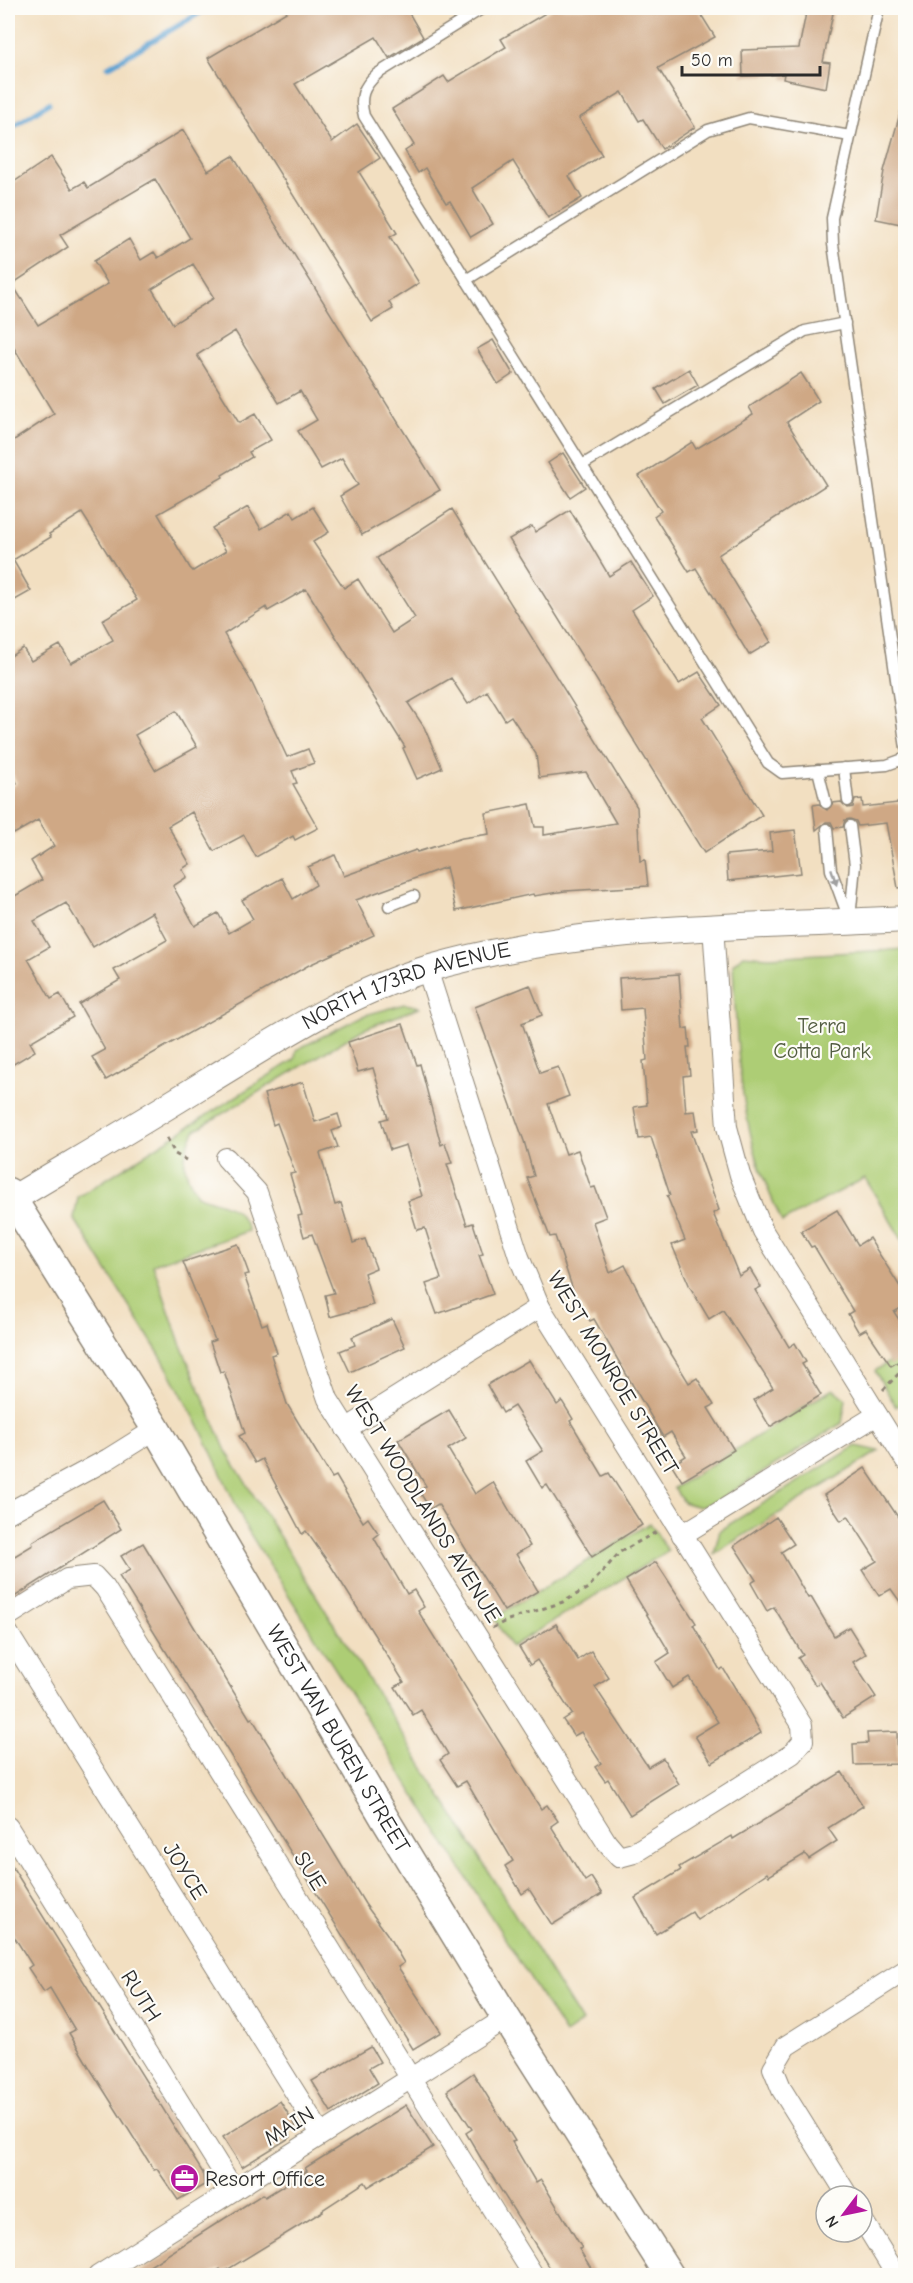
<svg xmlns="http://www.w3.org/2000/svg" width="913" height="2283" font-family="'Comic Neue',sans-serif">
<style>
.green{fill:#adcd75;stroke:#6c7c50;stroke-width:1.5}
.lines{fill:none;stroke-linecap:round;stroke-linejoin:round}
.stream{stroke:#5ba1d1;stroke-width:5}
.building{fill:#cfa885;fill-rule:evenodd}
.service-casing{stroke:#8e8576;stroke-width:13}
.minor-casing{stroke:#8e8576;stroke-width:22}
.tertiary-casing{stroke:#8e8576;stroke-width:28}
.secondary-casing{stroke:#8e8576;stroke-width:31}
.path{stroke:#8e8576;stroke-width:3;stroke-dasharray:4.5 4.5;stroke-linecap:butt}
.service{stroke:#fff;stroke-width:10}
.minor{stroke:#fff;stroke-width:20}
.tertiary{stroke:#fff;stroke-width:26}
.secondary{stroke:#fff;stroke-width:28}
.oneway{fill:#a0a0a0}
.labels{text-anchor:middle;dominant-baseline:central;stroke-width:4.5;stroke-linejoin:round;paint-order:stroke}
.street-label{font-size:22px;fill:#2b2b2b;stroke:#fdfcf7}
.park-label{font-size:22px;fill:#525c41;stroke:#fdfcf7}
.poi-label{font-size:22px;fill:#2b2b2b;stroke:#fdfcf7;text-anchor:start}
</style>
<rect width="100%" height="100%" fill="#fdfcf7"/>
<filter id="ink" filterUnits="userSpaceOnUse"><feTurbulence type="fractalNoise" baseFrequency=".0167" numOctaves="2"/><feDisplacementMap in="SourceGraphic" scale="12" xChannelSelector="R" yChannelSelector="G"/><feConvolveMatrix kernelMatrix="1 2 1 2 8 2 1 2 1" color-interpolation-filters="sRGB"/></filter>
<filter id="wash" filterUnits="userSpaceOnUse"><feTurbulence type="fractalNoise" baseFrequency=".008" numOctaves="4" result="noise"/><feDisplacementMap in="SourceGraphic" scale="24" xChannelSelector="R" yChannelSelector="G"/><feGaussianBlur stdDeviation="1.35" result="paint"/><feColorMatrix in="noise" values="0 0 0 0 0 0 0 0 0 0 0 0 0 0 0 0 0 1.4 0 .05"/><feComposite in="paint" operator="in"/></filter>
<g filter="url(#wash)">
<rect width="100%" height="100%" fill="#f2dfc1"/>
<g class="green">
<path d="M905,949V1245L865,1178L782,1222C773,1201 763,1180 757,1158C738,1096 736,1028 733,964L743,955L769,957Z"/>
<path d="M405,1004L420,1007L362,1030L195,1130C180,1156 182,1169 197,1195C222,1206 239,1202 248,1231L153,1264L180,1343L226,1451L582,2022L565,2034L247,1529L200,1428L163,1360L74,1218L78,1197L295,1059L296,1050L362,1016Z"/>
<path d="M905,1351V1401L896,1407L875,1371Z"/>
<path d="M833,1389L846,1399L842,1423L715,1502L699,1507L683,1502L674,1488Z"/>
<path d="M856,1446L879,1451L714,1554L720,1530Z"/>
<path d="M650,1523L668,1551L511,1647L494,1618Z"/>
</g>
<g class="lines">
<g class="stream">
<path d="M108,67L208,8"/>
<path d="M8,130L49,103"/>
</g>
</g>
<g id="blocks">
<g class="building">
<path d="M293,8H406L423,37L389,58L376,37L295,84L332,142L357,124L380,158L359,172L397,233L390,237L419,283L389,302L393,309L372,322L208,58Z"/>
<path d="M554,8H697L715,37L658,68L695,127L662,149L643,119L639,121L622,92L579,118L602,155L569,176L582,198L548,218L513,161L472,188L493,224L471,237L450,201L446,203L425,168L418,173L405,151L414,145L392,109L444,76L448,82L506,47L501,39Z"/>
<path d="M807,8H834L823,62L830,63L826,88L783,79L784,74L743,76L742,50L799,48Z"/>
<path d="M901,110H906V201L901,224L876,219L884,171Z"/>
<path d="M183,130L208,171L233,156L440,490L362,535L340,496L358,485L342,458L321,469L298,431L317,420L300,391L279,403L235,331L197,355L239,423L255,414L271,440L249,452L252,457L222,475L223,477L158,514L190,568L193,571L226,551L212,528L248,507L261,529L291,511L295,518L313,507L329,532L313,542L344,588L358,579L392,633L415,618L377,558L452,509L637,807L640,861L645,860L648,886L565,891L534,896L533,894L456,911L446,867L356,900L374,935L309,965L106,1080L92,1057L105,1050L79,1004L120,980L114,970L167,940L152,912L93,947L66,903L34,921L49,947L28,959L51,999L60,994L73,1017L30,1042L35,1051L12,1065L8,1057V900L42,880L31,861L54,846L38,820L14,834L8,823V790L17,783L8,765V658L23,648L31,661L60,645L71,663L113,640L102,620L137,600L82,513L49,534L51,537L13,560L31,591L8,604V444L54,414L8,338V186L51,157L72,189L84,182L88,188ZM155,179L190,238L158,258L154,252L141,260L129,239L94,261L108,284L38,325L12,284L68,247L60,235ZM193,264L214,298L173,324L152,289ZM306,589L405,747L403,748L417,779L442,768L424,727L408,703L451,678L468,704L487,691L505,720L511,716L536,754L539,778L586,772L616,823L544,835V827H535L530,804L486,813L489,834L462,838L417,852L416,850L344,876L335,855L308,867L316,885L293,899L282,878L242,900L253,919L229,933L218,913L195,926L173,886L187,877L182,869L190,864L168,826L192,812L214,851L244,835L256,857L293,836L295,840L318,828L293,784L297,783L292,771L314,763L308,749L287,757L252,683L224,634L266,607L268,611ZM176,711L197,747L155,770L135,735Z"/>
<path d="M493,340L513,374L498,384L477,349Z"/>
<path d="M689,369L698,385L665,404L656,389Z"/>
<path d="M801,373L819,401L787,422L826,485L718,555L771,642L749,655L696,568L689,572L654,516L661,511L639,476L692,442L696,449L753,414L749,407Z"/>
<path d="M563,453L585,487L570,497L548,463Z"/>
<path d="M570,510L609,576L631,562L653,596L632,610L679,684L699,672L721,705L702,718L762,815L704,853L509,539L532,526L535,532Z"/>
<path d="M862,799L863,807L906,802V887L898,888L886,823L858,826L856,821L850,819L845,820L843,827L834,828L831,822H826L816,830L813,805L819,804L827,810L833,803L841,802L848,808L853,807L855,800Z"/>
<path d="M795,830L801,873L728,881L726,855L772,851L770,833Z"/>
<path d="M679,974L683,1029L688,1028L690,1047H687L690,1075L683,1076L686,1112L695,1111L698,1130L691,1131L719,1210L713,1213L739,1276L750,1269L761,1287L755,1290L789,1347L795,1343L806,1362L802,1364L821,1395L770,1427L754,1400L773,1388L723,1310L709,1319L690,1287L672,1245L685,1240L667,1196L670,1195L651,1137L639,1139L634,1107L647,1105L643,1061L647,1060L643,1008L621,1010L619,978Z"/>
<path d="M530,985L542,1015L522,1023L540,1073L558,1067L569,1096L548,1104L566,1154L578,1150L591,1188L595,1187L606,1217L593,1222L610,1273L625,1265L662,1339L689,1383L697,1378L714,1405L708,1408L734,1450L682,1481L672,1465L686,1456L671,1432L663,1437L594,1319L590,1321L574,1293L555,1236L550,1237L527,1178L534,1176L524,1141L475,1007Z"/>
<path d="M403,1024L417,1065L420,1064L441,1145L445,1143L452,1163L447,1164L467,1225L473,1223L483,1254L479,1255L493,1294L437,1314L426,1284L441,1279L425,1228L417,1230L408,1201L422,1196L406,1145L390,1150L381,1120L388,1118L373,1068L358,1072L348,1042Z"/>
<path d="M303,1082L315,1122L338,1114L342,1127L332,1131L338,1147L320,1153L335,1205L341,1203L353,1243L365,1239L376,1268L364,1273L373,1305L330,1317L325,1295L334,1293L312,1234L304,1237L298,1216L302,1215L290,1174L295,1173L277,1123L273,1125L264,1094Z"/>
<path d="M837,1210L858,1245L869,1238L906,1296V1305L894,1312L906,1330V1357L891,1366L866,1329L859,1333L848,1314L853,1311L814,1246L811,1247L801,1231Z"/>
<path d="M238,1244L249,1274L244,1275L262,1325L267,1323L277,1353L271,1355L287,1404L332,1478L336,1476L363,1522L368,1518L379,1534L374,1538L407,1594L414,1590L424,1607L418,1611L541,1809L547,1805L558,1821L551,1826L585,1881L591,1877L602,1894L552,1925L529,1889L522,1894L505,1866L513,1861L466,1781L457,1786L440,1760L448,1754L421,1710L413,1715L395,1687L404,1682L331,1566L306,1531L302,1534L262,1459L255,1463L239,1436L245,1433L224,1371L220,1372L210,1342L215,1340L183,1262Z"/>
<path d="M392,1319L405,1347L350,1372L340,1351L355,1345L352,1337Z"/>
<path d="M529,1360L557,1405L562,1401L573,1419L570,1421L603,1476L609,1473L642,1525L592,1557L547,1485L542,1488L526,1461L543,1451L514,1406L503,1413L487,1385Z"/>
<path d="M449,1410L466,1438L448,1449L475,1494L493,1482L530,1546L516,1554L538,1591L504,1611L438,1504L430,1509L419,1491L426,1486L398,1440Z"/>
<path d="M865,1468L906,1529V1610L891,1589L879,1596L862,1570L877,1561L848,1516L841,1521L824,1495Z"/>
<path d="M103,1500L121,1529L8,1601V1560L33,1545L32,1542Z"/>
<path d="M776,1517L794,1544L781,1552L808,1598L811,1597L834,1636L849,1627L866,1654L853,1662L876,1697L843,1718L820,1682L815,1685L798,1658L803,1655L774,1607L767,1611L751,1583L756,1580L734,1546Z"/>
<path d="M143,1543L250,1719L252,1718L365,1904L387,1934L404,1963L398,1967L441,2032L413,2049L119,1576L130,1570L121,1556Z"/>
<path d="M656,1562L696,1623L693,1625L720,1670L723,1668L740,1696L761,1733L712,1763L695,1736L718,1722L689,1677L672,1688L656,1662L670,1653L626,1580Z"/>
<path d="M556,1624L578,1660L591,1651L609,1678L595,1687L648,1767L663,1758L679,1784L630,1815L608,1779L605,1781L595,1767L601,1763L581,1732L574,1736L563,1720L572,1714L537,1660L530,1665L519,1647Z"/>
<path d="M897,1732L898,1764L854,1765L853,1744L868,1743L867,1733Z"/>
<path d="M842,1772L863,1806L828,1828L837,1841L809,1859L805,1854L769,1876L767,1873L697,1920L692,1912L656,1934L635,1898L681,1870L679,1867L732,1836L733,1839Z"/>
<path d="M8,1860L203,2173L204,2185L178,2200L157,2169L154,2170L91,2070L69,2033L75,2030L50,1988L44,1992L28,1968L32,1965L8,1927Z"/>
<path d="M371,2047L380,2062L369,2068L378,2083L331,2112L312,2081Z"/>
<path d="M473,2073L515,2141L512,2142L536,2183L541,2180L582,2248L579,2249L596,2276H555L482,2160L466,2133L472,2129L447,2091Z"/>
<path d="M280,2101L296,2126L287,2131L291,2137L242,2167L223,2137Z"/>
<path d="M406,2105L433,2147L368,2187L365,2182L322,2210L323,2211L222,2273L220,2269L208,2276H134L263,2194L265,2197L307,2171L305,2168Z"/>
</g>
</g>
</g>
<g filter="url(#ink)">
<use href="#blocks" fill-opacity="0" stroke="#8e8576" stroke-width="1.5"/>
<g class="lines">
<defs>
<g id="service">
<path d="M483,8L377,74C363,87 359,97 364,116L768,763L782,773L887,765L906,758"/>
<path d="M879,8L832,218L833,244L906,748"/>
<path d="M466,280L708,130L749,118L850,136"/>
<path d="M582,465L805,331L845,323"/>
<path d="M844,768L848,801"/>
<path d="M818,770L826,803"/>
<path d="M850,826L855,865L850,919"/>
<path d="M827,829L831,870L850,922"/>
<path d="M389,906L414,896"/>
</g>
<g id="minor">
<path d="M713,926L727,1127L740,1175L763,1231L906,1461"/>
<path d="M226,1158L257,1192L328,1399L607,1843L619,1857L634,1853L792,1754L803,1741L802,1725L540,1307L519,1257L427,969"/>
<path d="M346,1429L540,1307"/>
<path d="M8,1513L108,1459L156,1429"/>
<path d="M682,1535L877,1415"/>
<path d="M8,1616L67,1579L94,1576L105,1588L534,2276"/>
<path d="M8,1633L321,2134"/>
<path d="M8,1827L234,2190"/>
<path d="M848,2196L782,2090L773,2068L786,2046L906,1970"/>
<path d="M862,2219L897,2276"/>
<path d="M98,2276L506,2018"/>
</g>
<g id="tertiary">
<path id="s1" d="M11,1200C76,1161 141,1123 205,1083C276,1040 347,993 427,969C583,923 746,928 906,919"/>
</g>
<g id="secondary">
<path id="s2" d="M8,1192L156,1429L385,1819L506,2018L670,2276"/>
</g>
</defs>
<use href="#service" class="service-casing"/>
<use href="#minor" class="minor-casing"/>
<use href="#tertiary" class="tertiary-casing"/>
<use href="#secondary" class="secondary-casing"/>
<g class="path">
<path d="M167,1138L175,1154L186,1160"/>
<path d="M883,1390L906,1366"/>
<path d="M492,1628L508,1620L563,1602L588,1588L620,1552L658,1531"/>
</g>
<use href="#service" class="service"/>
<use href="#minor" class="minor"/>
<use href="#tertiary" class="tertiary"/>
<use href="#secondary" class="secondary"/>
</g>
<defs><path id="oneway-solid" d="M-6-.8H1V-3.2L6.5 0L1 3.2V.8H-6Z" transform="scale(1.5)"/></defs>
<use class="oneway" href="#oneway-solid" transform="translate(834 877) rotate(72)"/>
</g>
<defs>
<symbol id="office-disc" viewBox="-11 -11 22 22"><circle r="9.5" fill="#b5179e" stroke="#fdfcf7"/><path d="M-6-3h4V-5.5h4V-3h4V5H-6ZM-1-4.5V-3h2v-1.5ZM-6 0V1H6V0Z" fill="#fff"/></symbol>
</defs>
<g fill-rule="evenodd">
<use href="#office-disc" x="168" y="2162" width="33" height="33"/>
</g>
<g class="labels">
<g class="street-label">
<text stroke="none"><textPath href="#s1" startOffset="452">NORTH 173RD AVENUE</textPath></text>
<text transform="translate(613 1373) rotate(59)">WEST MONROE STREET</text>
<text transform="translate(423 1504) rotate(58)">WEST WOODLANDS AVENUE</text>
<text stroke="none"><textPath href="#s2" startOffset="639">WEST VAN BUREN STREET</textPath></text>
<text transform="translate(185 1871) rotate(58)">JOYCE</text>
<text transform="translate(310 1871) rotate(58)">SUE</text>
<text transform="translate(141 1996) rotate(58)">RUTH</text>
<text transform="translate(289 2126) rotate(-32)">MAIN</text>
</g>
<g class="park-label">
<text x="822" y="1026">Terra<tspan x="822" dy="25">Cotta Park</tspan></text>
</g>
<g class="poi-label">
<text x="205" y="2179">Resort Office</text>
</g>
</g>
<rect width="913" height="2283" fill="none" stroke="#fdfcf7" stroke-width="30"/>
<g transform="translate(844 2214) rotate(238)"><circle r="28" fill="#fdfcf7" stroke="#a9a8a5" stroke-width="1.5"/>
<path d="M0-4.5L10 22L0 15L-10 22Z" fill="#b5179e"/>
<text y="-9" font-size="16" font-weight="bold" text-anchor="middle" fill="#2b2b2b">N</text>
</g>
<path d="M682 66v9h138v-9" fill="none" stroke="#2b2b2b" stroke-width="3"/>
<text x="691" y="66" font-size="18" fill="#2b2b2b" stroke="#fdfcf7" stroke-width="4.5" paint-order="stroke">50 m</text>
</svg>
